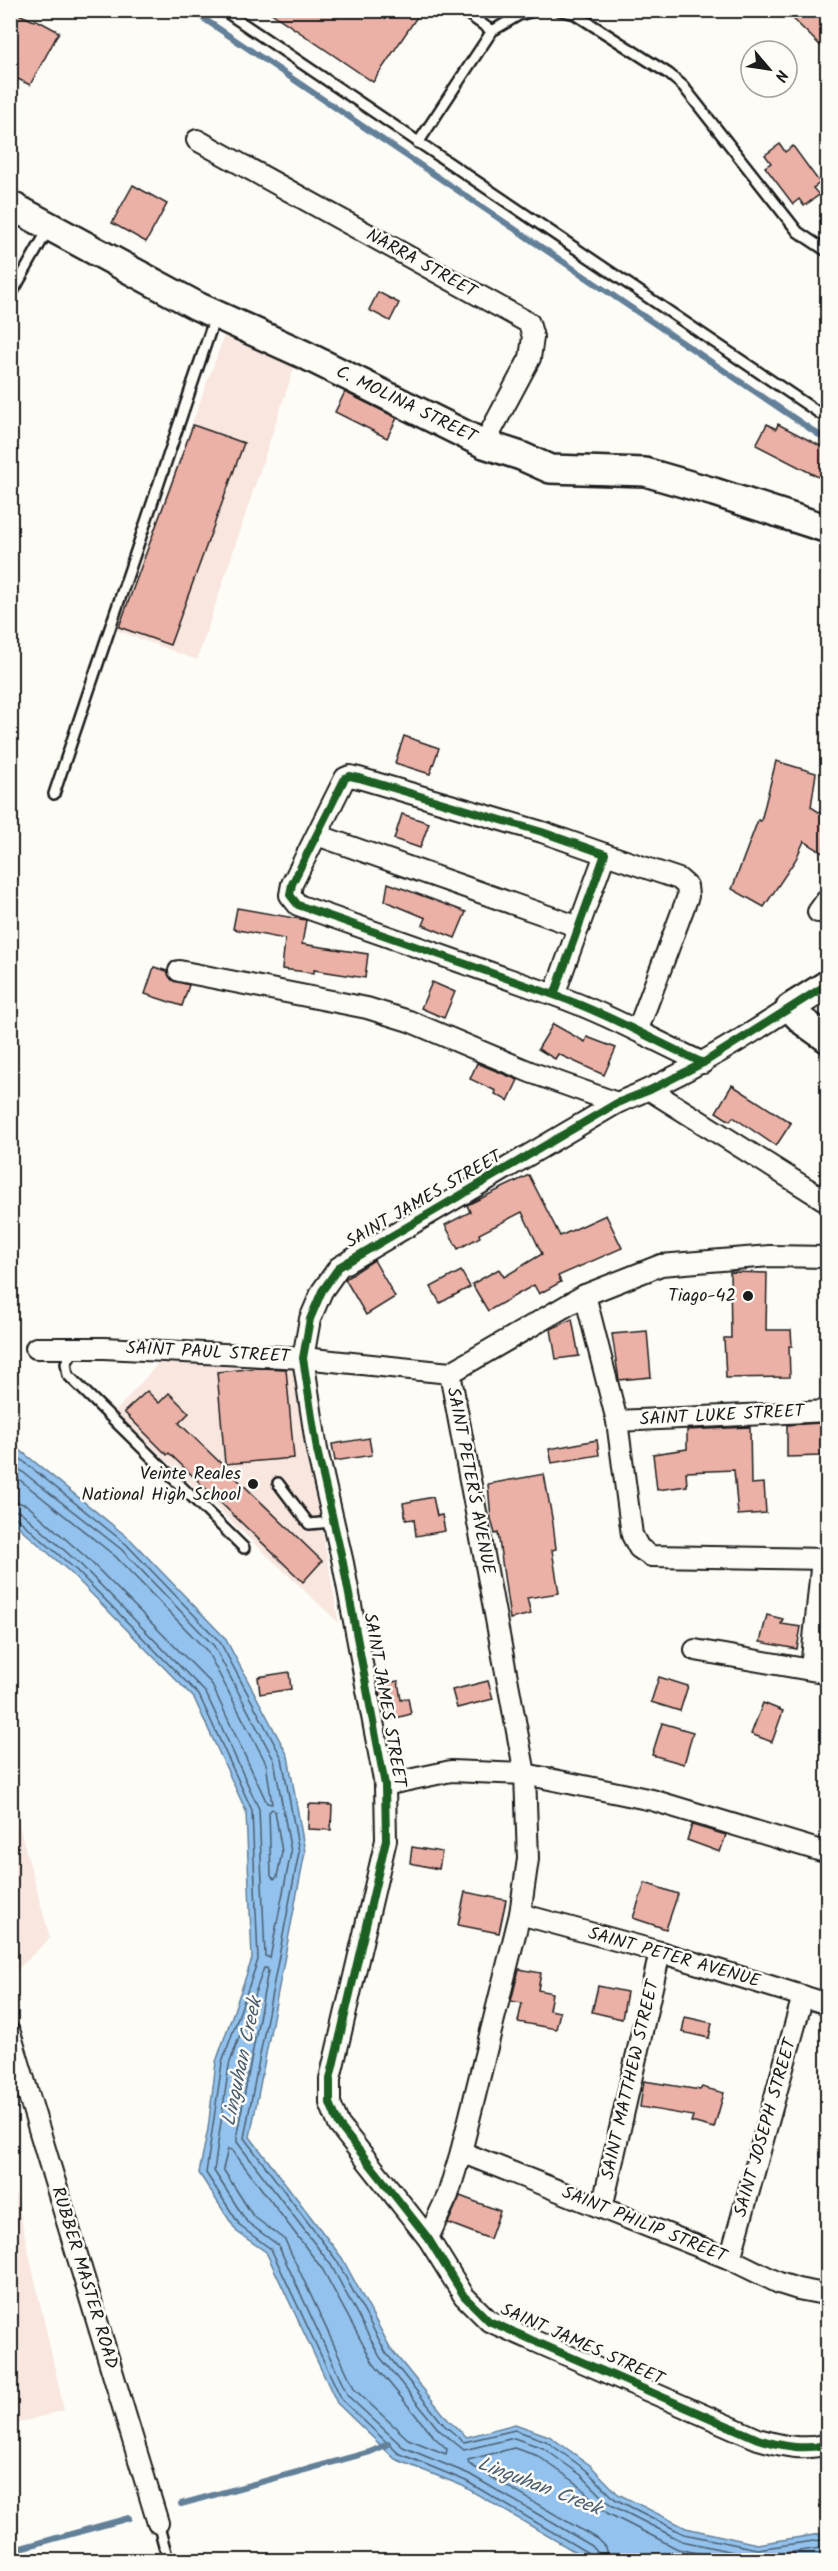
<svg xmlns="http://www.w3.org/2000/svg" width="838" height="2571" font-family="Kalam,sans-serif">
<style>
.built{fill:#f8e6df}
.water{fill:#92c2ed;stroke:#638099;stroke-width:1.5}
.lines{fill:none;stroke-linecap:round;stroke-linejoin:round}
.shore{stroke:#4b5e70;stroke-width:1.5}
.stream{stroke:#638099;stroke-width:6}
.building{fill:#ebb1a6;stroke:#1c1c1c;stroke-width:1.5}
.lane-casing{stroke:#1c1c1c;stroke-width:14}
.street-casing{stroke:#1c1c1c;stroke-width:24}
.secondary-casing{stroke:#1c1c1c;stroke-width:32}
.lane{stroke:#fdfcf7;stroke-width:9}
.street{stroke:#fdfcf7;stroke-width:20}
.secondary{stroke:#fdfcf7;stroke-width:27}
.cycleway-casing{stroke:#fdfcf7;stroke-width:11}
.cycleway{stroke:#1b5e20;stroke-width:8}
.poi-dot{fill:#1c1c1c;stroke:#fdfcf7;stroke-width:2}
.labels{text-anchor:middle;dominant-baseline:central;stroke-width:5;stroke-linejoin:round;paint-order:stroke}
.street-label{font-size:18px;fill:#1c1c1c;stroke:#fdfcf7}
.poi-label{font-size:18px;fill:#1c1c1c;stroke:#fdfcf7;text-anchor:end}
.water-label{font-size:20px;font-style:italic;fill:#4b5e70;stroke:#fdfcf7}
</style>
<rect width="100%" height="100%" fill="#fdfcf7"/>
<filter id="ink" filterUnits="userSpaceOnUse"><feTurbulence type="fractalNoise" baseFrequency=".0167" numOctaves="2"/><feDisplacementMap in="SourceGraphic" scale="12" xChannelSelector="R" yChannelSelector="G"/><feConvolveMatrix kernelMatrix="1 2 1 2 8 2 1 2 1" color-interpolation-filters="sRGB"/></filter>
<g filter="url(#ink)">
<g class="built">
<path d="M226,331L296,362L197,660L116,630Z"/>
<path d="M162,1359L300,1362L310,1463L339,1623L115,1412Z"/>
<path d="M11,1797L50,1938L11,1976H10Z"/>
<path d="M10,2169L64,2410L11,2425H10Z"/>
</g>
<path class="water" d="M11,1447L21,1451L131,1540L225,1638L288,1756L305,1852L250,2137L342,2258L391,2349L449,2421L467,2437L515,2424L549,2436L590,2465L618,2494L686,2528L757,2544L827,2533V2560H589L463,2486L395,2459L337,2403L266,2252L237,2232L199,2173L208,2129L216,2062L252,1959L246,1811L194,1698L72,1574L11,1520Z"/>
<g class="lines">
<g class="shore">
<path d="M10,1453L18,1457L126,1544L220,1642L282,1758L299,1852L244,2138L337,2261L386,2353L444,2425L464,2442L515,2430L546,2441L586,2470L615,2499L684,2534L757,2549L828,2539"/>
<path d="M10,1462L121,1549L214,1646L274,1760L291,1852L270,1958L265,1956L259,1809L206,1693L81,1565L21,1512L10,1509"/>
<path d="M10,1472L115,1556L207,1651L266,1763L272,1804L267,1803L211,1683L87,1558L27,1505L10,1500"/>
<path d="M10,1516L17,1518L76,1570L199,1695L252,1810L258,1960L222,2063L206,2173L241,2227L271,2249L342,2400L398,2453L466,2481L588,2553L591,2560"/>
<path d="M272,1809L275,1811L282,1852L277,1877L274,1879L271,1876L269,1812Z"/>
<path d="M228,2149L232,2150L323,2270L373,2363L432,2435L447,2449L446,2454L408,2439L355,2390L285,2240L253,2216L223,2169Z"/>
<path d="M599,2560L598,2553L592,2546L469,2474L403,2447L348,2396L278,2245L247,2222L214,2171L229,2065L264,1968H267L268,1971L237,2134V2142L331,2265L380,2357L439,2430L464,2450L514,2438L543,2448L581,2475L611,2505L682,2541L756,2557L828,2547"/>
<path d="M608,2560L605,2547L597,2539L469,2464L468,2460L514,2448L538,2456L575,2482L607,2513L678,2549L729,2560"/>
</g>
<g class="stream">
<path d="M191,10L828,441"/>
<path d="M181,2504L370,2452L388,2444"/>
<path d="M10,2551L129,2518"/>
</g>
</g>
<g class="building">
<path d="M10,10L34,21L35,19L59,32L30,85L10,75Z"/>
<path d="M267,10H408L417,17L373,82Z"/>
<path d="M784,10H828V53Z"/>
<path d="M780,144L785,152L793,146L820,183L813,188L819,195L804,206L799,199L793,204L765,167L771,163L765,155Z"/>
<path d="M133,185L167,204L146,242L112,223Z"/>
<path d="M378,292L399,303L390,321L369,310Z"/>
<path d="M345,392L397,418L387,438L335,412Z"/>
<path d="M767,424L776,429L778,424L828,450V482L756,445Z"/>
<path d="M193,425L244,443L170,645L119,627Z"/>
<path d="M404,736L439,748L430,774L395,763Z"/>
<path d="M776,761L816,773L811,807L828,818V856L804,841L796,859L764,907L732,889L758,820L761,821Z"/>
<path d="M402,814L429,823L420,848L394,839Z"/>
<path d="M388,883L466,912L455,938L423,925L426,918L385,901Z"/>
<path d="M237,908L306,920L302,944L368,954L365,978L314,970V973L282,969L285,939L233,929Z"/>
<path d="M154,967L167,971L172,980L189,985L182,1006L145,994Z"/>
<path d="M432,982L455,992L444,1018L421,1008Z"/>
<path d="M553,1024L585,1042L587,1037L616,1048L604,1075L558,1054L555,1059L538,1049Z"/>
<path d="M477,1063L518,1080L508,1101L495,1094L496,1091L470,1079Z"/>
<path d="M732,1085L791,1123L776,1146L733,1117L730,1121L716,1112Z"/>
<path d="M529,1175L560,1236L606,1215L622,1248L558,1276L561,1282L539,1294L534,1285L488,1311L472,1284L499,1269L504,1277L542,1254L522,1212L479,1234L480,1237L458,1249L445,1225L470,1212L467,1205Z"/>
<path d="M374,1260L395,1297L366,1315L345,1279Z"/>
<path d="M461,1271L470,1287L440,1303L431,1287Z"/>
<path d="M730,1272L767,1273L766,1330H791L792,1346H789L790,1377L726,1378L724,1338H731Z"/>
<path d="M572,1319L579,1356L556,1359L551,1329Z"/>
<path d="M647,1331L651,1377L619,1380L612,1334Z"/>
<path d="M258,1368L286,1369L294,1458L225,1464L217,1372Z"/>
<path d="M147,1391L159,1403L169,1393L189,1413L179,1423L322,1561L303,1582L169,1453L167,1455L124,1412Z"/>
<path d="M821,1423L822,1456L787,1457V1425Z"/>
<path d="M750,1427L751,1484L764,1483L766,1513L738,1515L734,1470L686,1472L687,1486L657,1490L653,1454L687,1449V1430Z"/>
<path d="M369,1438L372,1455L335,1461L332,1444Z"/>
<path d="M597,1440L599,1455L552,1463L549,1449Z"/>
<path d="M544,1474L553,1523L556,1549L552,1550L559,1593L527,1598L531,1614L510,1619L498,1533L495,1534L491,1519L488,1484Z"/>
<path d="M433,1497L437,1516L442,1515L445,1531L416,1536L414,1519L406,1520L403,1503Z"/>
<path d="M767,1615L783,1619L781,1624L801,1627L797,1649L760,1642Z"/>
<path d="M289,1672L291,1689L260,1694L258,1677Z"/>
<path d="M659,1677L688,1686L680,1711L651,1702Z"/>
<path d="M398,1681L401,1700L408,1698L411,1714L385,1721L379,1685Z"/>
<path d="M488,1681L493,1699L457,1708L452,1690Z"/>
<path d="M763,1703L783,1711L772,1742L751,1734Z"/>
<path d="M662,1723L693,1732L684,1764L652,1755Z"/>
<path d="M309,1804L332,1805L331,1830L308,1829Z"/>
<path d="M692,1825L726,1835L720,1852L687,1840Z"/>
<path d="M412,1847L442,1852L439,1869L410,1863Z"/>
<path d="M645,1883L678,1894L666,1929L633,1918Z"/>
<path d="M465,1892L506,1900L499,1933L458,1925Z"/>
<path d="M519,1969L541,1973L538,1990L552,1993L549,2010L560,2012L556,2029L518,2022L522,2003L511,2001Z"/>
<path d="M598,1986L627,1992L622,2019L592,2012Z"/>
<path d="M685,2017L712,2023L709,2038L682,2032Z"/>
<path d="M644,2081L700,2090L702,2087L724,2093L714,2128L691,2122L693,2116L640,2107Z"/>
<path d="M460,2196L500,2211L490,2239L448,2223Z"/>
</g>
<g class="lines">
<defs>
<g id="lane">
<path d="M223,10L828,419"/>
<path d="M462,10L492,31"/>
<path d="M559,10L575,14L669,74L683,86L798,232L828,252"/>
<path d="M418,143L492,31L519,15L537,10"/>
<path d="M10,297L49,228"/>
<path d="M54,794L215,317"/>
<path d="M75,1349L66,1363L68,1375L244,1548"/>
<path d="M278,1483L309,1524L332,1522"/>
<path d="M158,2523L168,2560"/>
</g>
<g id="street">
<path d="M197,140L529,323L533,337L530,358L484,444"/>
<path d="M317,835L579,927"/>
<path d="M605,854L679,879L687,886L688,896L638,1029"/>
<path d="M818,912L828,898"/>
<path d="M179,971L367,1008L409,1021L530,1072L617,1103"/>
<path d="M554,995L605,854L542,832L359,778L350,776L345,778L292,884L290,895L298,905L554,995C606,1013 653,1040 703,1063"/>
<path d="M790,1008C735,1044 679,1078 617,1103L339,1267L322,1291L310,1319L303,1358L317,1450L343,1563L385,1785L386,1840L330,2079V2103L339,2125L428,2238L464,2296L489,2321L758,2439C782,2446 804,2451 828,2444"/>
<path d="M650,1090L828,1202"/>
<path d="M585,1295L617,1421L632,1535L639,1548L651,1556L828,1559"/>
<path d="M36,1348H104L303,1358L450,1373"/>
<path d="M450,1373L585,1295L661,1265L770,1256L828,1257"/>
<path d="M617,1421L828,1411"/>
<path d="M695,1650L828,1673"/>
<path d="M811,1669L822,1559"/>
<path d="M385,1785L451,1771L525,1774L652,1800L828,1853"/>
<path d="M520,1914L660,1952L828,2004"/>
<path d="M10,2033L158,2523"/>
<path d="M461,2152L730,2259L779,2283L798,2289L819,2293L828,2291"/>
<path d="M602,2208L660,1952"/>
<path d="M428,2238L448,2195L461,2152L520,1914L528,1859L525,1774L450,1373"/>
<path d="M730,2259L803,1996"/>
</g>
<g id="secondary">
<path d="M10,205L197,306L305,355L484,444L521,456L550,469L645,472L714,492L828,529"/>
<path d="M828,984L790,1008L804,1022L828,1039"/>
</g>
</defs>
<use href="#lane" class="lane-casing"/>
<use href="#street" class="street-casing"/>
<use href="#secondary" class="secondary-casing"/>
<use href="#lane" class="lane"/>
<use href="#street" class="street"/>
<use href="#secondary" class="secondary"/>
<defs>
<g id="cycleway">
<path d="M828,984L703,1063L650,1090L617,1103L339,1267L322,1291L310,1319L303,1358L317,1450L343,1563L385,1785L386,1840L330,2079V2103L339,2125L428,2238L464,2296L489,2321L758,2439C782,2446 804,2451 828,2444"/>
<path d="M554,995L605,854L542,832L359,778L350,776L345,778L292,884L290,895L298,905L554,995C606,1013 653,1040 703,1063"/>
</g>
</defs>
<use href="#cycleway" class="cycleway-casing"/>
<use href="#cycleway" class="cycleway"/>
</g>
</g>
<g class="poi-dot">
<circle cx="748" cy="1296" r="6"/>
<circle cx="253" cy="1484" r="6"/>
</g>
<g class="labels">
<g class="street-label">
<text transform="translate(421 264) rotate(29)">NARRA STREET</text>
<text transform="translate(406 405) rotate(26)">C. MOLINA STREET</text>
<text transform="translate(424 1200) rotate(-30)">SAINT JAMES STREET</text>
<text transform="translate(208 1353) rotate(3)">SAINT PAUL STREET</text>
<text transform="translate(722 1416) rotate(-3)">SAINT LUKE STREET</text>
<text transform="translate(470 1481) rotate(79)">SAINT PETER'S AVENUE</text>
<text transform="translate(384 1700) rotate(80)">SAINT JAMES STREET</text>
<text transform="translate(674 1958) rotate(16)">SAINT PETER AVENUE</text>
<text transform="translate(631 2080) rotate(-77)">SAINT MATTHEW STREET</text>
<text transform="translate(766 2128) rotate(-74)">SAINT JOSEPH STREET</text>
<text transform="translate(644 2225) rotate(22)">SAINT PHILIP STREET</text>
<text transform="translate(84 2278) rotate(73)">RUBBER MASTER ROAD</text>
<text transform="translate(582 2345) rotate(24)">SAINT JAMES STREET</text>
</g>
<g class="poi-label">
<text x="736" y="1296">Tiago-42</text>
<text x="241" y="1474">Veinte Reales<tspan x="241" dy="21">National High School</tspan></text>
</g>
<g class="water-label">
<text transform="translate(243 2062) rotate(-78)">Linguhan Creek</text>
<text transform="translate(539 2487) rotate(21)">Linguhan Creek</text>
</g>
</g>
<rect width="838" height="2571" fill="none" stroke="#fdfcf7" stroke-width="36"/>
<rect x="18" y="18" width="802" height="2535" fill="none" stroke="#1c1c1c" stroke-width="2" filter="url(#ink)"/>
<g transform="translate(769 69) rotate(119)"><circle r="28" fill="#fdfcf7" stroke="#a3a29f" stroke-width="1.5"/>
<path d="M0-4.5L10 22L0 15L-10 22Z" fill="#1c1c1c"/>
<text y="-9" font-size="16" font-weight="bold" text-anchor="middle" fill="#1c1c1c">N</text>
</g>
</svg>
